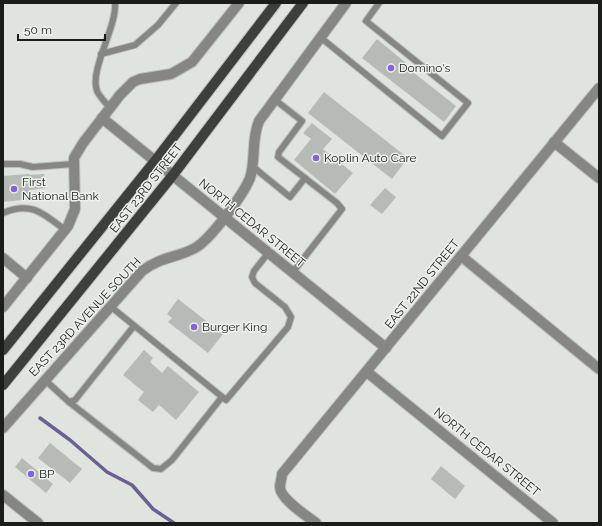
<svg xmlns="http://www.w3.org/2000/svg" width="602" height="526" font-family="Raleway,sans-serif">
<style>
.lines{fill:none;stroke-linecap:round;stroke-linejoin:round}
.stream{stroke:#6b5f94;stroke-width:3.5}
.building{fill:#b7bbb5}
.service-casing{stroke:#bdc0bb;stroke-width:8}
.minor-casing{stroke:#bdc0bb;stroke-width:12}
.tertiary-casing{stroke:#bdc0bb;stroke-width:12}
.primary-casing{stroke:#bdc0bb;stroke-width:12}
.service{stroke:#868785;stroke-width:6}
.minor{stroke:#868785;stroke-width:10}
.tertiary{stroke:#868785;stroke-width:10}
.primary{stroke:#3c3f3a;stroke-width:10}
.poi-dot{fill:#8662dd;stroke:#edf2eb;stroke-width:1.5}
.labels{text-anchor:middle;dominant-baseline:central;stroke-width:3;stroke-linejoin:round;paint-order:stroke}
.poi-label{font-size:12px;fill:#1b1d1b;stroke:#edf2eb;text-anchor:start}
.street-label{font-size:12px;fill:#1b1d1b;stroke:#edf2eb}
</style>
<rect width="100%" height="100%" fill="#e0e4de"/>
<g class="lines">
<path class="stream" d="M40,418L70,440L107,472L132,485L153,509L174,523"/>
</g>
<g class="building">
<path d="M377,39L406,63L404,65L456,106L444,122L362,58Z"/>
<path d="M324,92L408,158L392,179L308,113Z"/>
<path d="M312,123L332,139L323,149L353,173L335,194L294,160L311,139L303,133Z"/>
<path d="M29,174V175L44,174L46,188L30,190L31,199L3,202V176Z"/>
<path d="M385,188L396,197L382,214L370,205Z"/>
<path d="M178,299L223,334L208,353L168,322L172,318L167,314Z"/>
<path d="M144,350L153,358L150,362L162,373L168,366L199,392L176,420L159,405L153,412L138,400L144,392L123,375Z"/>
<path d="M50,443L82,469L70,483L38,458Z"/>
<path d="M22,458L53,484L46,493L15,467Z"/>
<path d="M441,466L465,486L455,499L431,479Z"/>
</g>
<g class="lines">
<defs>
<g id="service">
<path d="M320,37L442,136L468,103L366,21L379,3"/>
<path d="M101,54L135,45L158,25L176,3"/>
<path d="M274,99L302,121L279,152L278,157L337,203L342,209L293,272"/>
<path d="M110,108C106,103 99,96 97,91C89,70 117,27 115,3"/>
<path d="M3,164H20L33,167L73,164"/>
<path d="M252,166L290,197L305,178"/>
<path d="M3,213C31,201 43,213 65,230"/>
<path d="M110,306L226,400L288,327L291,317L285,307L255,283L252,277L254,271L269,252"/>
<path d="M45,380L69,402L75,400L134,326"/>
<path d="M69,402L153,468L161,469L172,460L222,397"/>
</g>
<g id="minor">
<path d="M102,118L386,348"/>
<path d="M554,142L599,178"/>
<path d="M461,256L599,369"/>
<path d="M3,258L27,278"/>
<path d="M3,307L68,226L75,209L74,158L83,143L120,95L133,82L140,79L171,74L192,62L239,3"/>
<path d="M367,372L553,523"/>
<path d="M3,428L142,271C162,256 177,258 195,248C211,239 243,195 250,178C256,160 251,140 259,121L346,3"/>
<path d="M316,523C307,516 280,499 280,487C280,483 282,478 282,474L599,88"/>
</g>
<path id="tertiary" d="M3,495L38,523"/>
<g id="primary">
<path d="M3,350L155,161L276,3"/>
<path d="M3,385L173,175L303,3"/>
</g>
</defs>
<use href="#service" class="service-casing"/>
<use href="#minor" class="minor-casing"/>
<use href="#tertiary" class="tertiary-casing"/>
<use href="#primary" class="primary-casing"/>
<use href="#service" class="service"/>
<use href="#minor" class="minor"/>
<use href="#tertiary" class="tertiary"/>
<use href="#primary" class="primary"/>
</g>
<g class="poi-dot">
<circle cx="391" cy="68" r="4"/>
<circle cx="316" cy="158" r="4"/>
<circle cx="14" cy="189" r="4"/>
<circle cx="194" cy="327" r="4"/>
<circle cx="31" cy="474" r="4"/>
</g>
<g class="labels">
<g class="poi-label">
<text x="399" y="68">Domino's</text>
<text x="324" y="158">Koplin Auto Care</text>
<text x="22" y="182">First<tspan x="22" dy="14">National Bank</tspan></text>
<text x="202" y="327">Burger King</text>
<text x="39" y="474">BP</text>
</g>
<g class="street-label">
<text transform="translate(146 188) rotate(-52)">EAST 23RD STREET</text>
<text transform="translate(252 223) rotate(39)">NORTH CEDAR STREET</text>
<text transform="translate(422 284) rotate(-51)">EAST 22ND STREET</text>
<text transform="translate(85 317) rotate(-47)">EAST 23RD AVENUE SOUTH</text>
<text transform="translate(487 452) rotate(39)">NORTH CEDAR STREET</text>
</g>
</g>
<rect width="602" height="526" fill="none" stroke="#1b1d1b" stroke-width="8"/>
<path d="M18 34v6h87v-6" fill="none" stroke="#1b1d1b" stroke-width="2"/>
<text x="24" y="34" font-size="12" fill="#1b1d1b" stroke="#edf2eb" stroke-width="3" paint-order="stroke">50 m</text>
</svg>
